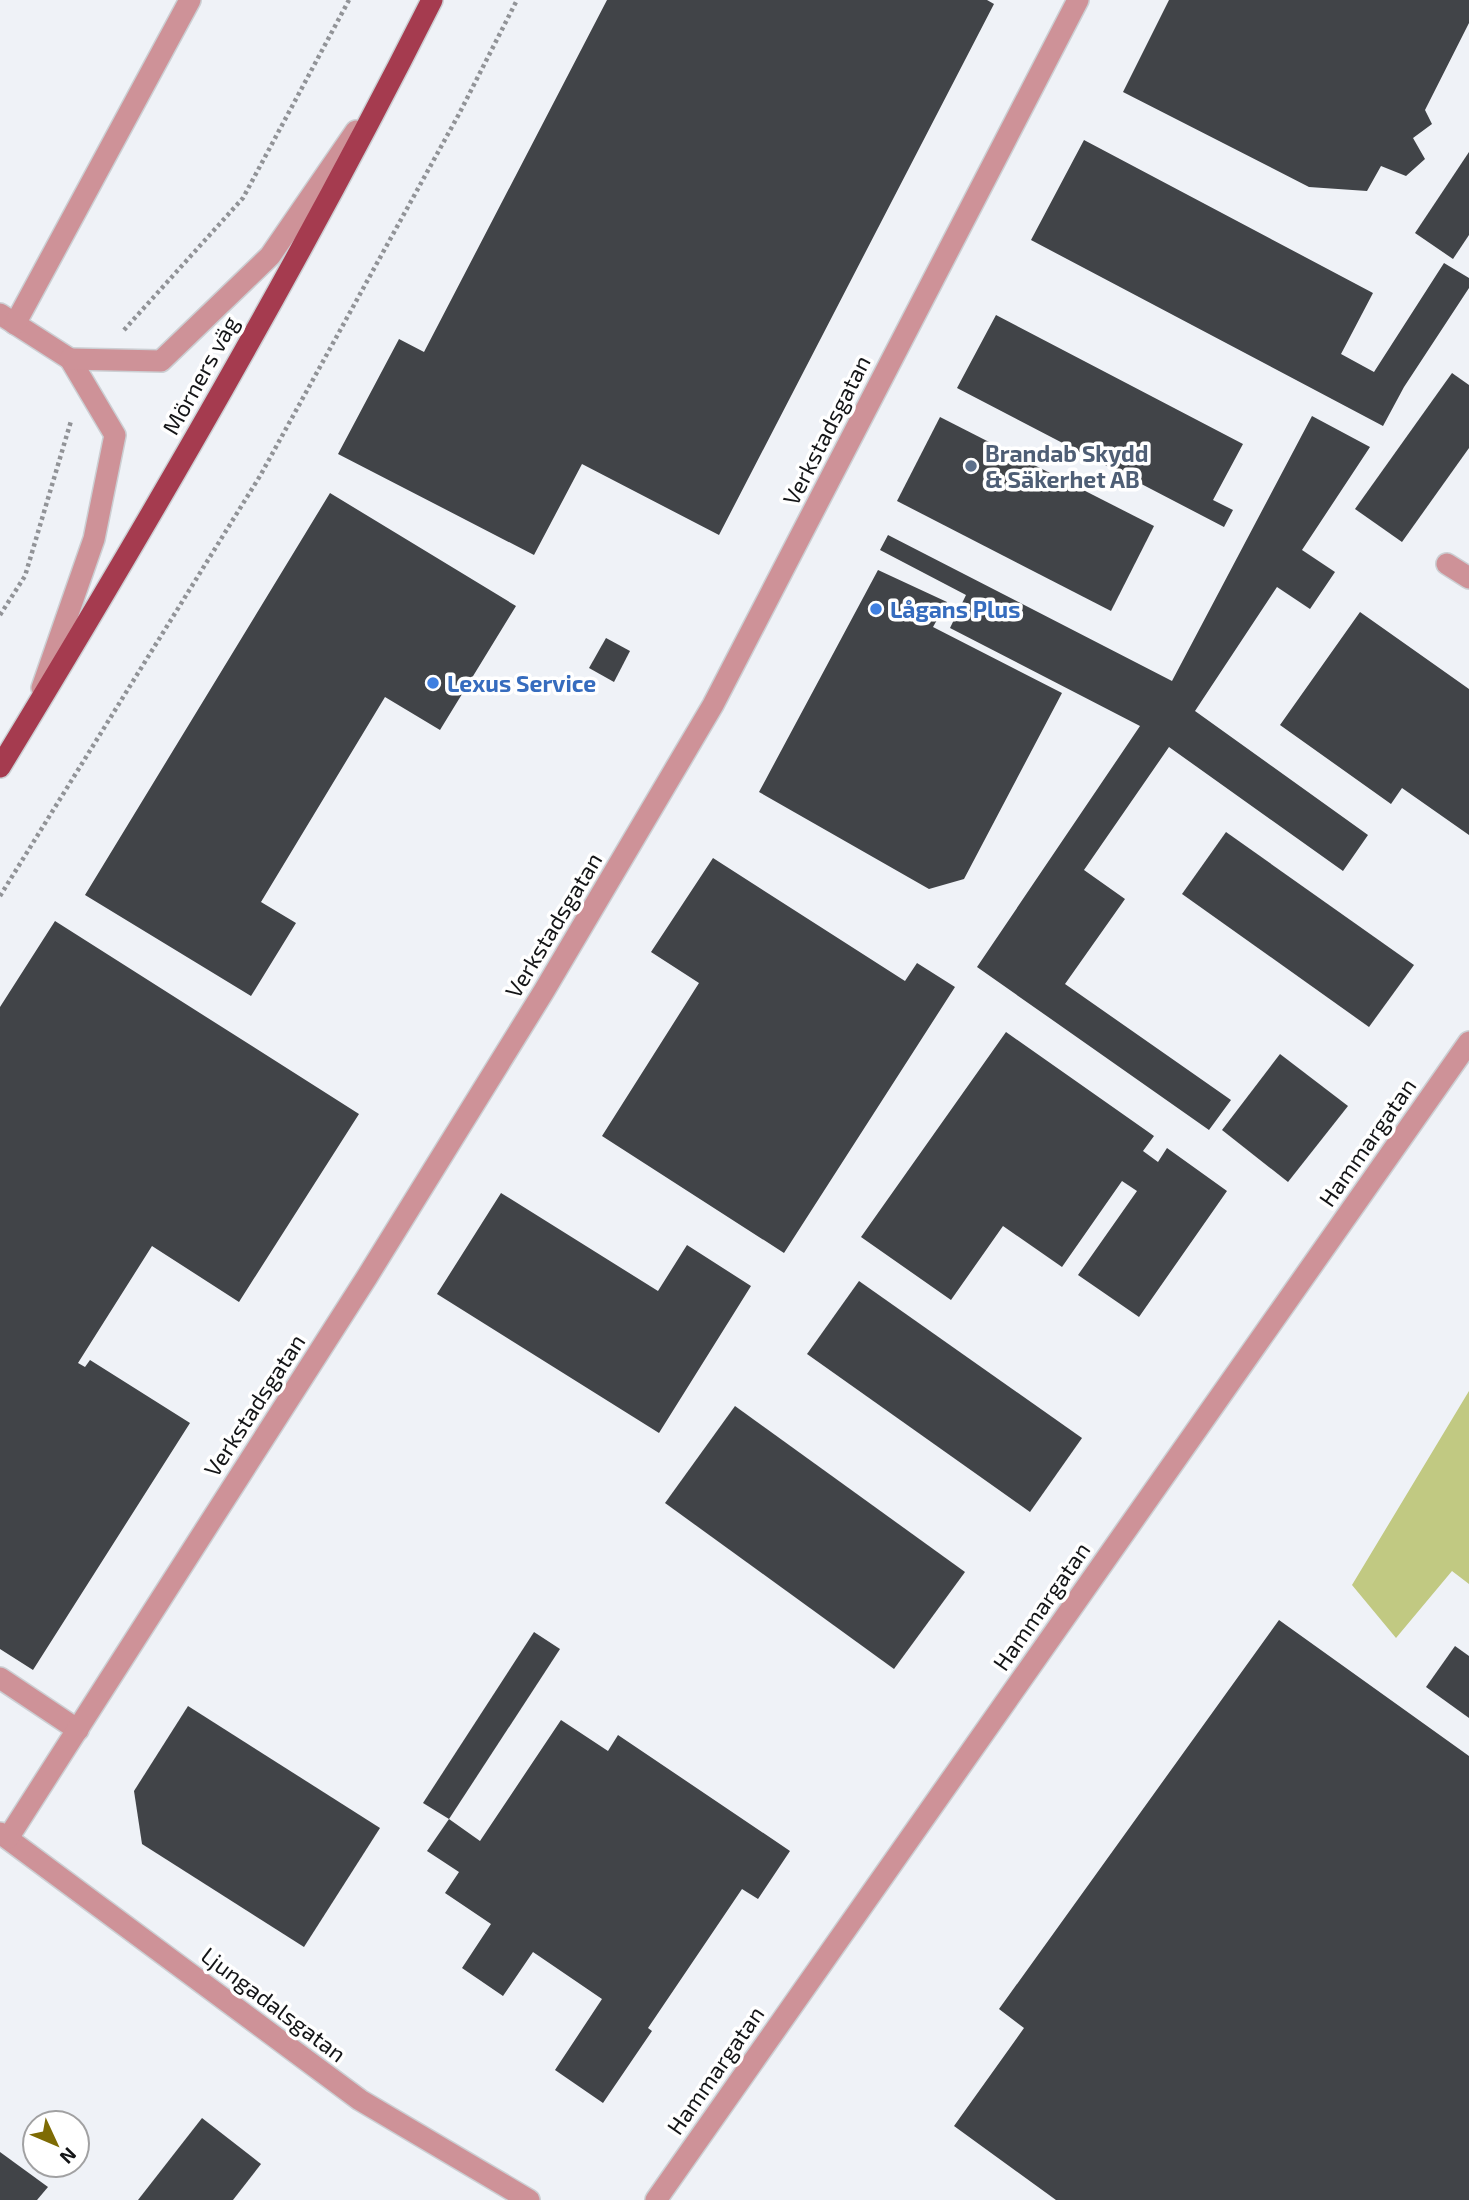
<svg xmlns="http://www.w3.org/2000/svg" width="1469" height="2200" font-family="'Exo 2',sans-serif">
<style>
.green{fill:#c1c982}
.building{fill:#414448}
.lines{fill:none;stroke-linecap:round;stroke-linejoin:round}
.minor-casing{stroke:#cccfd3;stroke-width:24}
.major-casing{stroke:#cccfd3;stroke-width:24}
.path{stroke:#919397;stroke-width:4.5;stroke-dasharray:3.5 3.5;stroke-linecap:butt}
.minor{stroke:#ce9298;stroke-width:21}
.major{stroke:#a53b4f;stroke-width:21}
.service-dot{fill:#5c6f8a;stroke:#fff;stroke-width:2.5}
.shop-dot{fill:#3f7fe0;stroke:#fff;stroke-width:2.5}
.labels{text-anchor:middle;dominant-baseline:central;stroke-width:7;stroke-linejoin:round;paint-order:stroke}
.street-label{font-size:23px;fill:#141517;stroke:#fff}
.service-label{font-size:23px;font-weight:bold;fill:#4e5e75;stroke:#fff;text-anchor:start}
.shop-label{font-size:23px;font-weight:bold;fill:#366cbe;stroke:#fff;text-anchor:start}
</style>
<rect width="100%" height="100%" fill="#eff2f7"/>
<path class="green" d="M1469,1391V1584L1452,1571L1396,1638L1352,1585Z"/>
<g class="building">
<path d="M607,0H987L994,4L719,535L582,464L534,555L338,454L399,339L424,352Z"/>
<path d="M1169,0H1469V23L1425,110L1432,124L1413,138L1425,159L1406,176L1381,166L1367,191L1309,187L1123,92Z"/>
<path d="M1084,140L1373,293L1341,354L1374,372L1444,263L1469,278V288L1404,387L1383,426L1031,240Z"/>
<path d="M1469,152V235L1453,259L1415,233Z"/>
<path d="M996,315L1243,444L1213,500L1233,510L1224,527L957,388Z"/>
<path d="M1452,373L1469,385V448L1402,542L1355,509Z"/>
<path d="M1312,416L1370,447L1302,550L1335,572L1310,609L1277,587L1195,711L1368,835L1343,871L1169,747L1084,870L1125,899L1065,984L1231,1100L1209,1130L977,967L1140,726L950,628L966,595L880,550L888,535L1172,681Z"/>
<path d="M940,417L1154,526L1111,611L897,501Z"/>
<path d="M330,493L516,606L440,730L385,697L261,902L296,923L251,996L85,895Z"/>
<path d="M878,570L947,602L933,627L1062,693L964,879L929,889L759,792Z"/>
<path d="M1360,612L1469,689V835L1402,788L1391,804L1280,725Z"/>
<path d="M606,638L630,651L614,682L589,668Z"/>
<path d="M1226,832L1414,965L1369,1027L1182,894Z"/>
<path d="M713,858L905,981L917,963L955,987L784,1253L602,1136L699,983L651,952Z"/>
<path d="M55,921L359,1114L239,1302L152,1246L78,1363L85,1367L90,1360L190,1423L33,1670L0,1649V1007Z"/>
<path d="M1006,1032L1154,1136L1143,1151L1158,1162L1167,1148L1227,1191L1139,1317L1078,1275L1137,1191L1122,1181L1062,1267L1003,1226L951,1300L861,1237Z"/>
<path d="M1280,1054L1348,1106L1288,1182L1222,1130Z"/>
<path d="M501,1193L658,1291L687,1245L751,1286L659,1433L437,1294Z"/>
<path d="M859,1281L1082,1438L1030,1512L807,1354Z"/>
<path d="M735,1406L965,1572L894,1669L665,1503Z"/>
<path d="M1279,1620L1469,1756V2200H1056L954,2126L1024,2028L999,2009Z"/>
<path d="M534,1632L560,1649L449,1819L423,1803Z"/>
<path d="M1455,1646L1469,1656V1718L1426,1687Z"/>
<path d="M188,1706L380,1828L304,1947L142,1844L134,1791Z"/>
<path d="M561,1720L608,1751L618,1735L790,1851L758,1899L742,1889L648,2028L652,2031L603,2103L555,2070L602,1999L533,1952L503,1996L462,1968L491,1924L445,1893L459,1872L427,1851L449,1819L480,1841Z"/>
<path d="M202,2118L261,2164L233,2200H138Z"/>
<path d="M0,2152L48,2187L37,2200H0Z"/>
</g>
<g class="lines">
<defs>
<g id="minor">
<path d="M0,314L70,359L115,435L94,539L42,688"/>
<path d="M15,324L190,0"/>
<path d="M70,359L161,361L270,256L356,131"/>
<path d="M1447,564L1469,578"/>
<path d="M0,1678L78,1730"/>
<path d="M0,1833L360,2100L529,2200"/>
<path d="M8,1838L367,1277L544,991L713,705L1078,0"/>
<path d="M656,2200L1469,1042"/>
</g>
<path id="major" d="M0,767C152,517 300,262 432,0"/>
</defs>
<use href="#minor" class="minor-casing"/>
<use href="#major" class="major-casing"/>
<g class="path">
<path d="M124,330L243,198L349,0"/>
<path d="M0,615L25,576L71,421"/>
<path d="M0,896L260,476L459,114L517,0"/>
</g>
<use href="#minor" class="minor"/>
<use href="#major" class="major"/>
</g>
<circle class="service-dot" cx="971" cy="466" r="7"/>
<g class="shop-dot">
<circle cx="876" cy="609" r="7"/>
<circle cx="433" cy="683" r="7"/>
</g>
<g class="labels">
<g class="street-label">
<text transform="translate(200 375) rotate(-61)">Mörners väg</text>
<text transform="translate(826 430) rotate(-63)">Verkstadsgatan</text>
<text transform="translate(553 925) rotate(-59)">Verkstadsgatan</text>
<text transform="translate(1367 1142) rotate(-55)">Hammargatan</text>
<text transform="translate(254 1405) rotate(-57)">Verkstadsgatan</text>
<text transform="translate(1041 1606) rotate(-55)">Hammargatan</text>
<text transform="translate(274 2004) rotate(37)">Ljungadalsgatan</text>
<text transform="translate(715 2070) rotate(-55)">Hammargatan</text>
</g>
<g class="service-label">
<text x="985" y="453">Brandab Skydd<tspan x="985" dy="26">&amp; Säkerhet AB</tspan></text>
</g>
<g class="shop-label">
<text x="890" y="609">Lågans Plus</text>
<text x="447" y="683">Lexus Service</text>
</g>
</g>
<g transform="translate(56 2144) rotate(134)"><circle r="33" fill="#ffffff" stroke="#a1a1a2" stroke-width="2"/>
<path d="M0-5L12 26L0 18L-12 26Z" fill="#7e6b04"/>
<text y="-10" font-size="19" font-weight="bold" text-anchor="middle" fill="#141517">N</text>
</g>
</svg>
